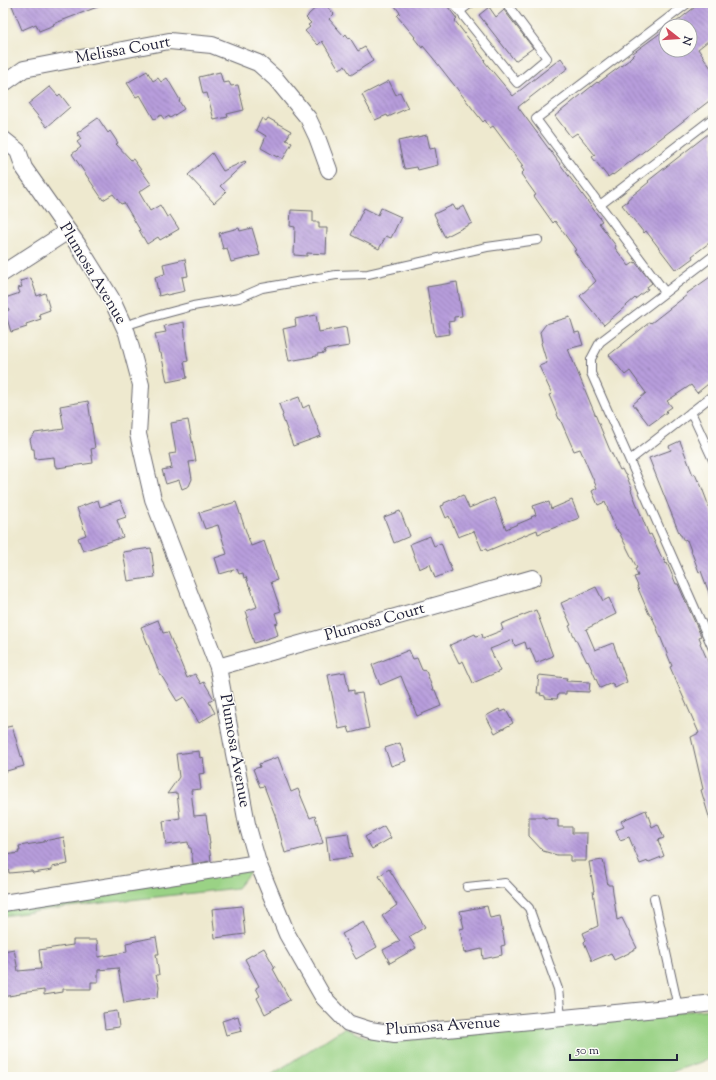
<svg xmlns="http://www.w3.org/2000/svg" width="716" height="1080" font-family="'Sorts Mill Goudy',serif">
<style>
.green{fill:#9ad285;stroke:#5e7a60}
.building{fill:url(#building-back-hatch)}
.lines{fill:none;stroke-linecap:round;stroke-linejoin:round}
.lane-casing{stroke:#69686f;stroke-width:10}
.street-casing{stroke:#69686f;stroke-width:18}
.lane{stroke:#fff;stroke-width:8}
.street{stroke:#fff;stroke-width:16}
.labels{text-anchor:middle;dominant-baseline:central;stroke-width:3;stroke-linejoin:round;paint-order:stroke}
.street-label{font-size:16px;fill:#22223b;stroke:#fdfcf7}
</style>
<defs>
<pattern id="building-back-hatch" width="6" height="6" patternUnits="userSpaceOnUse"><rect width="6" height="6" fill="#b79ddc"/><path d="M-1 5l2 2M0 0l6 6M5-1l2 2" fill="none" stroke="#9480b4"/></pattern>
</defs>
<rect width="100%" height="100%" fill="#fdfcf7"/>
<filter id="ink" filterUnits="userSpaceOnUse"><feTurbulence type="fractalNoise" baseFrequency=".025" numOctaves="2"/><feDisplacementMap in="SourceGraphic" scale="8" xChannelSelector="R" yChannelSelector="G"/><feConvolveMatrix kernelMatrix="1 2 1 2 8 2 1 2 1" color-interpolation-filters="sRGB"/></filter>
<filter id="wash" filterUnits="userSpaceOnUse"><feTurbulence type="fractalNoise" baseFrequency=".012" numOctaves="4" result="noise"/><feDisplacementMap in="SourceGraphic" scale="16" xChannelSelector="R" yChannelSelector="G"/><feGaussianBlur stdDeviation="0.9" result="paint"/><feColorMatrix in="noise" values="0 0 0 0 0 0 0 0 0 0 0 0 0 0 0 0 0 1.4 0 .05"/><feComposite in="paint" operator="in"/></filter>
<g filter="url(#wash)">
<rect width="100%" height="100%" fill="#eee9cf"/>
<g class="green">
<path d="M255,866L237,888L58,908L3,916V906Z"/>
<path d="M713,1009V1058L656,1077H268L344,1028L366,1037Z"/>
</g>
<g id="blocks">
<g class="building">
<path d="M11,3H104L105,4L53,24L54,25L39,31L36,24L22,30Z"/>
<path d="M321,3H324L334,14L329,19L344,36L346,34L349,39L350,38L358,51L365,47L373,61L351,75L345,66L339,69L322,41L318,45L305,31L310,27L308,25L311,23L306,18L308,16V15Z"/>
<path d="M393,3H445L457,19L455,21L485,60L484,61L513,96L561,58L568,68L518,107L602,221L599,223L616,246L615,248L629,266L635,262L652,283L647,287L648,289L635,299V298L604,325L580,296L596,281L574,251L576,250L555,221L553,223L534,196L536,195L521,174L524,171L521,167L523,166L493,126L490,128L485,120L483,122L433,58L423,46L422,48L414,38L415,37L397,16L400,13Z"/>
<path d="M700,3H713V37L698,49L713,71V98L613,175L612,174L608,177L592,157L595,155L577,133L571,137L555,116L597,82L598,83L629,60V59L634,54L633,53L666,29V50H690V26H671Z"/>
<path d="M489,7L496,17L504,10L533,48L515,61L479,15Z"/>
<path d="M147,71L153,81L158,78L161,82L167,78L180,100L179,101L184,109L170,118L169,116L164,119L161,115L154,119L140,95L136,97L127,83Z"/>
<path d="M220,72L223,83L229,82L231,86L238,85L244,110L227,114L228,117L214,120L207,93L203,94L199,77Z"/>
<path d="M389,81L396,95L400,92L408,108L388,117L387,115L375,120L362,95Z"/>
<path d="M49,87H50L58,96L60,94L70,107L47,127L28,104Z"/>
<path d="M98,118L108,133L110,131L118,143L116,144L131,160L133,159L151,184L139,192L150,211L160,205L167,217L170,215L179,229L160,240L158,237L147,244L139,230H140L124,203L121,204L113,194L103,200L72,154L81,147L77,142L81,139L77,133Z"/>
<path d="M262,118L266,121L268,118L291,131L286,140L292,143L283,159L278,156L277,157L261,148L266,136L256,130Z"/>
<path d="M713,130V240L692,256L693,258L678,269L677,268L675,269L646,231L644,233L622,205L628,201H627L628,199L649,182L648,181Z"/>
<path d="M427,135L430,149L435,148L438,165L418,170L417,167L405,169V168H404L398,141Z"/>
<path d="M212,153L223,171L245,161L246,162L220,186L226,192L214,203L188,175Z"/>
<path d="M453,205L456,210L464,206L472,223L445,237L436,220H437L434,214Z"/>
<path d="M364,208L378,215L381,208L401,217L391,238L386,236L379,249L351,235Z"/>
<path d="M291,210L313,211V222H319V228H327L326,254L307,253V256L294,255L295,227L290,226Z"/>
<path d="M239,228L240,231L252,228L260,255L231,262L227,248L223,249L219,233Z"/>
<path d="M185,259L188,276L182,277L185,291L167,295L166,294L159,296L155,277L165,274L163,264Z"/>
<path d="M713,275V380L697,393L691,385L667,401L672,407L666,411L667,412L649,425L633,404L646,393L630,371L625,375L609,355L650,322L651,323L655,320L687,295L686,294Z"/>
<path d="M31,278L37,296L45,293L50,310L39,314L41,319L26,324L27,327L11,332L5,312L9,310L5,298L20,293L18,288L22,287L20,281Z"/>
<path d="M457,282L462,316L454,317V321L448,322L450,334L435,336L427,287Z"/>
<path d="M316,315L319,332L346,327L349,346L324,350L325,353L317,354V356L289,361L283,329L296,326L295,319Z"/>
<path d="M570,317L575,333L579,332L583,345L568,349L609,448L620,470L622,469L625,475H626L632,489L631,490L649,535L651,534L662,558L663,557L666,564L667,563L676,584H678L681,591L701,636L699,637L701,642L700,643L710,666H709L712,671H710L713,684V820H710L701,790L703,789L691,737L699,733L670,667L672,666L654,621L650,614H649L637,586H638L634,577L638,576L635,569L637,568L619,532H618L617,529L616,530L605,502L598,505L592,491L597,488L580,449L574,451L560,419H559L549,395L552,394L539,366L547,363L541,343L542,342L540,332L546,324Z"/>
<path d="M184,322L186,349L188,361L184,362L187,378L167,382L161,353H159L155,334L166,332L164,326Z"/>
<path d="M299,397L303,408L309,405L321,436L293,446L282,416L283,415L279,404Z"/>
<path d="M88,401L95,448L91,449L93,463L57,468V466H55L54,457L35,459L34,449H32L30,439L35,433L64,429L60,406Z"/>
<path d="M188,420L196,461L189,462L192,479L189,486L182,489L179,480L166,484L162,470L172,468L169,454L176,453L171,423Z"/>
<path d="M680,441L693,475L695,474L698,481L699,480L713,517V601H712L701,571L699,572L687,540L684,541L681,535H680L649,458L671,450L669,446Z"/>
<path d="M463,495L469,508L494,498L506,529L532,518L531,517L536,515L533,506L545,502L546,503L549,502L551,509L572,500L579,518L538,534L537,530L487,551L486,549L482,550L474,531L458,537L449,516L446,518L441,506L444,505V503Z"/>
<path d="M98,500L100,507L120,500L126,517L117,520L123,537L83,551L78,538L86,535L77,508Z"/>
<path d="M236,502L251,546L264,541L277,580L271,582L281,611L275,613L278,623L275,624L278,635L254,643L246,618L248,617L246,611L257,607L250,586H249L246,577L244,578L243,573L239,574L237,569L220,574L215,558L227,554L218,525L205,529L199,513Z"/>
<path d="M400,511L410,536L394,543L384,517Z"/>
<path d="M430,536L434,546L441,543L452,571L435,578L430,564L419,569L410,544Z"/>
<path d="M151,548L155,577L128,581L123,552Z"/>
<path d="M596,587L603,601L609,598L616,614L586,629L595,650L613,643L627,682L615,688L612,683L600,688L588,661L587,662L569,626L571,625L561,603Z"/>
<path d="M536,610L553,656L536,663L530,648L527,649L525,642L515,646L513,640L490,649L500,671L473,683L463,661L459,663L450,645L475,634L476,636L482,634L483,638L503,630L501,624Z"/>
<path d="M158,620L163,633L168,632L187,678L195,674L201,684L204,682L214,699L209,702L215,713L199,723L184,697L177,701L161,675H160L141,627Z"/>
<path d="M409,650L413,659L417,658L422,670L426,671L433,690H435L441,706L417,716L401,676L380,685L372,665Z"/>
<path d="M345,672L349,691L354,690V694L362,693L369,728L350,733L348,727L339,729L328,675Z"/>
<path d="M539,675L567,678L566,681L590,682L589,692L566,691V694H558L557,699L545,698V696L540,695L541,693H537Z"/>
<path d="M499,709L501,712L506,710L513,723L495,733L486,716Z"/>
<path d="M12,726L24,766L3,772V728Z"/>
<path d="M400,743L406,761L391,766L385,748Z"/>
<path d="M199,751L200,758L203,757L205,773L199,774L201,789L191,790L194,816L206,815L210,844H209L211,861L193,864L191,848H189L188,842L166,845L163,821L180,818L177,793L167,794L179,777L176,754Z"/>
<path d="M278,757L291,792L298,789L310,818L315,816L323,843L285,853L275,815L264,786L260,787L253,769L260,767L259,764Z"/>
<path d="M646,810L652,827L658,824L664,838L658,840L664,856L649,862L648,861L640,864L629,837L620,840L616,830L624,827L621,821Z"/>
<path d="M529,817H544V818L558,819V827H572V833H587L586,861H570V855H557L543,851L529,836Z"/>
<path d="M384,826L391,838L372,849L365,837Z"/>
<path d="M348,833L352,857L329,860L326,836Z"/>
<path d="M64,837L68,864L52,867V870L33,873L32,871L9,873L6,855L19,853L18,851H20L19,846L44,842V841Z"/>
<path d="M603,860L608,885H612L617,920L622,918L637,948L629,952V953L614,960L611,953L592,961L584,942L586,940L583,933L598,926L593,891H594L589,862Z"/>
<path d="M389,869L425,927L409,937L416,948L390,963L383,950L400,941L382,916L397,905L379,876Z"/>
<path d="M242,906L245,934L215,938L212,909Z"/>
<path d="M487,906L490,918L500,916L505,945L501,946L502,955L483,959L482,949L464,953L460,929L464,928L460,911Z"/>
<path d="M364,922L377,947L356,959L342,934Z"/>
<path d="M156,937L159,954H156L159,975H156L159,986L158,997L124,1003L118,968L98,970V982H91V989H63V992L44,995V990L20,993V994L3,997V951L14,949L18,971L41,969L39,950L73,945V940H97L98,957L127,952L126,943Z"/>
<path d="M264,948L275,968L273,969L290,1000L265,1014L257,998L260,996L256,988L259,986L245,959Z"/>
<path d="M117,1011L119,1027L105,1029L103,1013Z"/>
<path d="M238,1016L242,1031L226,1035L222,1021Z"/>
</g>
</g>
</g>
<g filter="url(#ink)">
<use href="#blocks" fill-opacity="0" stroke="#69686f" stroke-width="1"/>
<g class="lines">
<defs>
<g id="lane">
<path d="M453,3L517,83L547,58L506,3"/>
<path d="M460,11L471,3"/>
<path d="M600,205L713,118"/>
<path d="M713,256L600,342L591,359V373L713,649"/>
<path d="M665,292L536,119L688,3"/>
<path d="M124,326L152,317L193,306L239,298L262,288L336,275L368,274L487,247L538,240"/>
<path d="M691,412L713,460"/>
<path d="M630,460L713,395"/>
<path d="M467,887L505,883L529,908L558,989L561,1017"/>
<path d="M654,898L678,1007"/>
</g>
<g id="street">
<path d="M3,84L24,69L169,41L212,45L258,63L276,79L308,118L317,137L329,170"/>
<path d="M3,139L18,151L24,168L78,245L111,298L127,333L141,385L138,434L153,499L218,667L247,824L258,863L287,934L323,997L348,1023L370,1030L395,1034L678,1007L713,1003"/>
<path d="M3,273L68,231"/>
<path d="M218,667L533,578"/>
<path d="M3,903L258,863"/>
</g>
</defs>
<use href="#lane" class="lane-casing"/>
<use href="#street" class="street-casing"/>
<use href="#lane" class="lane"/>
<use href="#street" class="street"/>
</g>
</g>
<g class="labels">
<g class="street-label">
<text transform="translate(123 51) rotate(-10)">Melissa Court</text>
<text transform="translate(92 274) rotate(59)">Plumosa Avenue</text>
<text transform="translate(375 623) rotate(-16)">Plumosa Court</text>
<text transform="translate(234 751) rotate(80)">Plumosa Avenue</text>
<text transform="translate(443 1027) rotate(-4)">Plumosa Avenue</text>
</g>
</g>
<rect width="716" height="1080" fill="none" stroke="#fdfcf7" stroke-width="16"/>
<g transform="translate(678 38) rotate(107)"><circle r="19" fill="#fdfcf7" stroke="#a5a5ac"/>
<path d="M0-3L7 15L0 10L-7 15Z" fill="#d1495b"/>
<text y="-6" font-size="11" font-weight="bold" text-anchor="middle" fill="#22223b">N</text>
</g>
<path d="M570 1054v6h107v-6" fill="none" stroke="#22223b" stroke-width="2"/>
<text x="576" y="1054" font-size="12" fill="#22223b" stroke="#fdfcf7" stroke-width="3" paint-order="stroke">50 m</text>
</svg>
